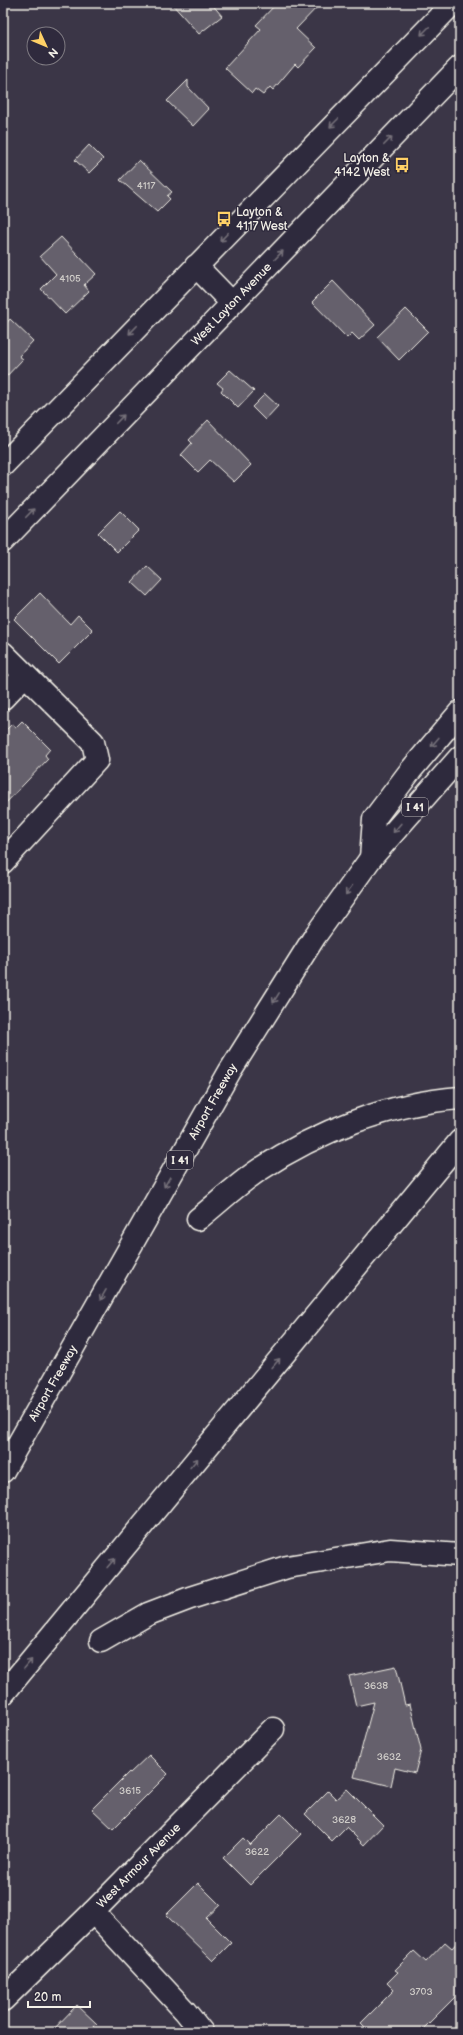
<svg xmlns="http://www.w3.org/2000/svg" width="463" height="2035" font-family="'Balsamiq Sans',sans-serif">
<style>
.building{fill:#65616c;stroke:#f4f1e8}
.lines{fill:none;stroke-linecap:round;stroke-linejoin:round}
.minor-casing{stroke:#f4f1e8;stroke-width:25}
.major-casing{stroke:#f4f1e8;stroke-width:25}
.highway-casing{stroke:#f4f1e8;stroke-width:25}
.minor{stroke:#2f2a3d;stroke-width:22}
.major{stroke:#2f2a3d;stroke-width:22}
.highway{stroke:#2f2a3d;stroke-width:22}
.oneway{stroke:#747079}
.labels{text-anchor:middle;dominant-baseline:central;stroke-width:3;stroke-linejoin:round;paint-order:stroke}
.number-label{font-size:10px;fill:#d0cdc9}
.shield{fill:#2f2a3d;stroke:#b9b5b5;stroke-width:1}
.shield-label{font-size:11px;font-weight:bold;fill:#f4f1e8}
.poi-label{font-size:12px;fill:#f4f1e8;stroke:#2f2a3d;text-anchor:end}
.street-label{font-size:12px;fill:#f4f1e8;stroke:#2f2a3d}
</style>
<rect width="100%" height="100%" fill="#3b3647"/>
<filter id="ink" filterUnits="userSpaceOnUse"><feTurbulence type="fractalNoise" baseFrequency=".025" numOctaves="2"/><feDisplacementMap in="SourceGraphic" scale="8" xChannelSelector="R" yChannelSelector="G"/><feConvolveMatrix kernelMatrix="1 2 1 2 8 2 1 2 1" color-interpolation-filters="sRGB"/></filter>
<g filter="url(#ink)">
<g class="building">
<path d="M171,3H211L222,16L199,34Z"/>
<path d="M277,3H321L296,29L316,48L298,67L295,64L273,90L270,87L263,95L255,89L252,93L225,68L261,29L256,25Z"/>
<path d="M188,80V87L209,109L193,126L167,101Z"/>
<path d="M89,145L103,159L89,173L75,160Z"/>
<path d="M139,160L172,192L167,196L170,199L157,212L120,180Z"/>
<path d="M61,237L96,274L84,285L89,291L65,314L41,289L56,274L40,256Z"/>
<path d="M333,281L375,325L359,340L352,333L347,338L312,302Z"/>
<path d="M406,309L428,331L399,360L377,337Z"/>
<path d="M10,319L33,341L19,356L23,359L3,380V327Z"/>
<path d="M230,370L254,391L238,408L221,391L223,388L217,383Z"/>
<path d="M265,394L278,406L265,420L252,407Z"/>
<path d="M208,420L251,465L234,482L210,460L198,472L181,455L192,443L189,440Z"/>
<path d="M120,511L139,530L117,552L98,533Z"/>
<path d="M147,566L162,580L147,596L132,582Z"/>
<path d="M40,593L70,624L78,615L93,630L59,664L14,619Z"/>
<path d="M22,721L50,749L45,755L48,759L3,806V733L12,724L16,727Z"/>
<path d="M396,1666L405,1705L410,1704L421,1750L415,1773L395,1768L391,1786L354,1777L374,1702L356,1706L349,1676Z"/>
<path d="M149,1755L168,1774L113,1829L92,1809L129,1772L130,1773Z"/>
<path d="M347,1789L383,1825L364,1845L346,1827L332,1841L305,1814L328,1791L336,1799Z"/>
<path d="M281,1814L301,1834L250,1885L223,1858L243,1838L250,1845Z"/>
<path d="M198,1883L220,1905L206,1918L231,1943L213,1961L166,1915Z"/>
<path d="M460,1939V1992L420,2032H370L361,2023L394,1990L387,1983L398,1972L395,1970L414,1951L426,1962L445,1942L452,1948Z"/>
<path d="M77,2005L97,2024L89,2032H51Z"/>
</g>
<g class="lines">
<defs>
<g id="minor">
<path d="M196,266L232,303"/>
<path d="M3,653L93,742L97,760L3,862"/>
<path d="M3,698L25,675"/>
<path d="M198,1219C218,1203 238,1184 259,1170C318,1131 390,1103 460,1098"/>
<path d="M101,1641L148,1614L190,1598L287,1567L390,1550L460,1555"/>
<path d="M93,1912L185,2011L202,2032"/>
<path id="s1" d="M3,2000L93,1912L273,1729"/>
</g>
<g id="major">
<path d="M3,465L453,3"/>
<path id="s2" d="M3,541L460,67"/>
</g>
<g id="highway">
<path d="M371,858L374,819L411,770L460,712"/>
<path id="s3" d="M3,1471L230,1071L315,936L371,858L460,757"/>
<path d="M3,1694L460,1141"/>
</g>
</defs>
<use href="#minor" class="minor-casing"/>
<use href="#major" class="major-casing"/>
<use href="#highway" class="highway-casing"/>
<use href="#minor" class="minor"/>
<use href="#major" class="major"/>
<use href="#highway" class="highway"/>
</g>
<defs><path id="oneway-shaft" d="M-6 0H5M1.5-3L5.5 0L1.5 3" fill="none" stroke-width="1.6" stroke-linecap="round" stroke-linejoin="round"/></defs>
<g class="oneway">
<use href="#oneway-shaft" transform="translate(425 31) rotate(135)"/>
<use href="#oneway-shaft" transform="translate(334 123) rotate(135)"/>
<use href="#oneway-shaft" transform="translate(388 141) rotate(-46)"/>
<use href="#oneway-shaft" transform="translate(224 237) rotate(134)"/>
<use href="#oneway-shaft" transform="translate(279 255) rotate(-46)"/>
<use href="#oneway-shaft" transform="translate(133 330) rotate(134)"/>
<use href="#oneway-shaft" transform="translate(120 419) rotate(-46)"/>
<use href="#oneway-shaft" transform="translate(30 513) rotate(-46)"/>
<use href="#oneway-shaft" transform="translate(435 742) rotate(130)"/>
<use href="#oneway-shaft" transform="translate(397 828) rotate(130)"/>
<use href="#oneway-shaft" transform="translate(349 890) rotate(126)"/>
<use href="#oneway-shaft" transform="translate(276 998) rotate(122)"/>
<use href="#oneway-shaft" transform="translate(167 1182) rotate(120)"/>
<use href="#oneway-shaft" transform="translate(103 1295) rotate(120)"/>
<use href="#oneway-shaft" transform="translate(276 1363) rotate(-50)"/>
<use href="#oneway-shaft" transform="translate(194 1463) rotate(-50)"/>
<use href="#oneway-shaft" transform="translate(111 1563) rotate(-50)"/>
<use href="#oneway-shaft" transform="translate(28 1664) rotate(-50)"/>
</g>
</g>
<defs>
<symbol id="bus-bare" viewBox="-9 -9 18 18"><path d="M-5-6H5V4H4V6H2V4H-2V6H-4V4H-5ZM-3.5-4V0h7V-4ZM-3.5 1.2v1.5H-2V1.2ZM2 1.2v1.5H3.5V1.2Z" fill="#ffd166" stroke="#2f2a3d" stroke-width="2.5" paint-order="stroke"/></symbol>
</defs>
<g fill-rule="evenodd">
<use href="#bus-bare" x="391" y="154" width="22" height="22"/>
<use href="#bus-bare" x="213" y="208" width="22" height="22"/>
</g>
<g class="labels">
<g class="number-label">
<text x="146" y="186">4117</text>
<text x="70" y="279">4105</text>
<text x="376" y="1686">3638</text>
<text x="389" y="1757">3632</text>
<text x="130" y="1791">3615</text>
<text x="344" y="1820">3628</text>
<text x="257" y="1852">3622</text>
<text x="421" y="1992">3703</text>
</g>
<g class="shield">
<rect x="402" y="798" width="26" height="18" rx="3"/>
<rect x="167" y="1151" width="26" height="18" rx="3"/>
</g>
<g class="shield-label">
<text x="415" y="807">I 41</text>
<text x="180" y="1160">I 41</text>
</g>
<g class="poi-label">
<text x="390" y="158">Layton &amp;<tspan x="390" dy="14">4142 West</tspan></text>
<text x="236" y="212" text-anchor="start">Layton &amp;<tspan x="236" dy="14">4117 West</tspan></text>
</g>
<g class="street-label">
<text stroke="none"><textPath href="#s2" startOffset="329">West Layton Avenue</textPath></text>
<text stroke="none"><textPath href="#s3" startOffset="425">Airport Freeway</textPath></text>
<text stroke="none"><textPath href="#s3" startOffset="101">Airport Freeway</textPath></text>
<text stroke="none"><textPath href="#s1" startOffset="191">West Armour Avenue</textPath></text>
</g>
</g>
<rect width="463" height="2035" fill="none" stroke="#2f2a3d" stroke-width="16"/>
<rect x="8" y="8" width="447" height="2019" fill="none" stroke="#f4f1e8" stroke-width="1.5" filter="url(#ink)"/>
<g transform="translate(46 46) rotate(134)"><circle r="19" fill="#2f2a3d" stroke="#7e7a81"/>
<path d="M0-3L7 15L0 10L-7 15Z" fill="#ffd166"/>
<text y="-6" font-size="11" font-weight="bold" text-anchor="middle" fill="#f4f1e8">N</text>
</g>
<path d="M28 2001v6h62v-6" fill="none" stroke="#f4f1e8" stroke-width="2"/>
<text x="34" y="2001" font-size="12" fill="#f4f1e8" stroke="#2f2a3d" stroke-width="3" paint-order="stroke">20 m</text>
</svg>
